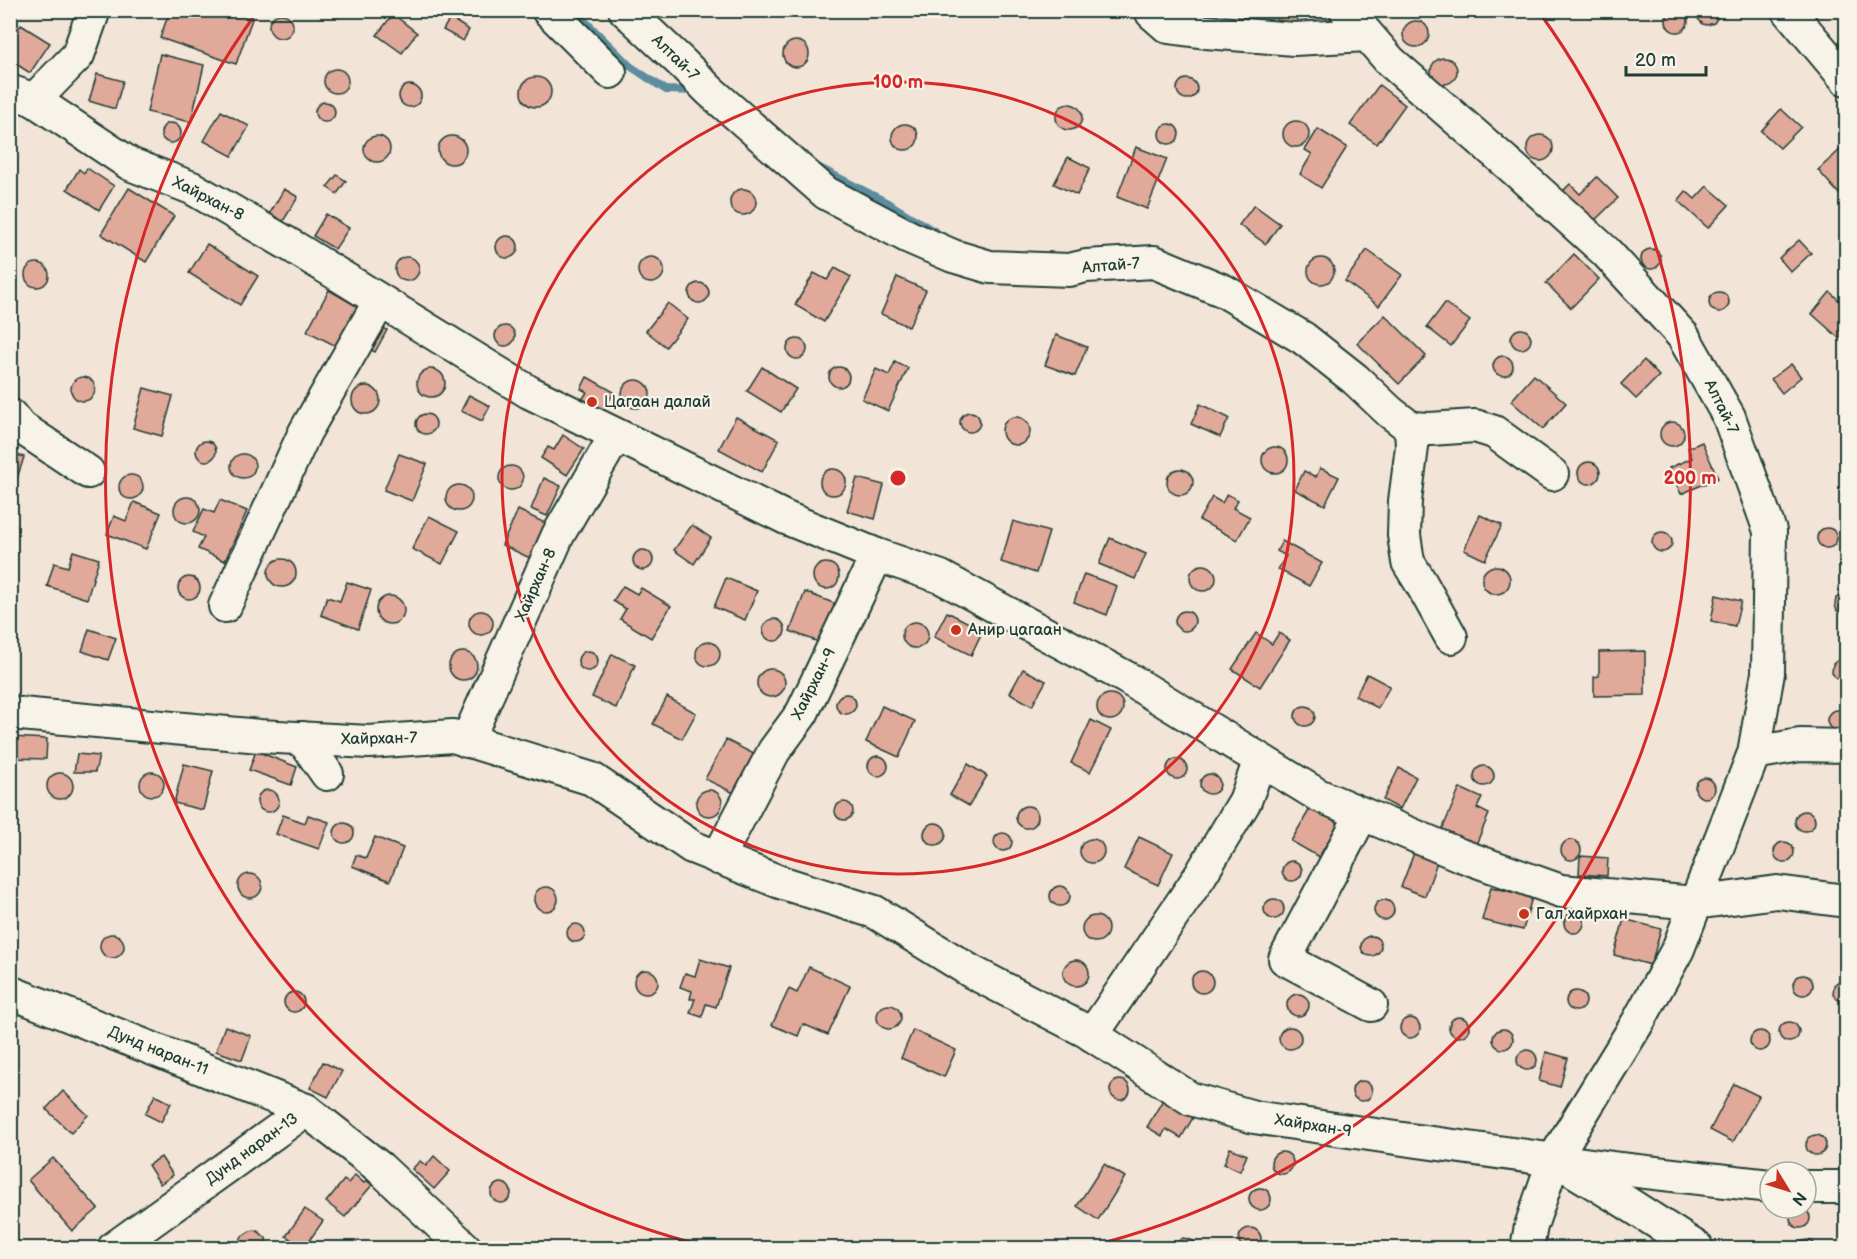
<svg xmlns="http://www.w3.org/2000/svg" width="1857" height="1259" font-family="'Balsamiq Sans',sans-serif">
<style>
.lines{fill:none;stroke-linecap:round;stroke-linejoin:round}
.stream{stroke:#5c8d9e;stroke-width:8}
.building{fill:#e1a999;stroke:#1f3d34;stroke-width:1.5}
.street-casing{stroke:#1f3d34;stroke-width:36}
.street{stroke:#f7f3e8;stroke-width:32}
.ring{fill:none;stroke:#d62828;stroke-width:3}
.poi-dot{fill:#c8321e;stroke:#f7f3e8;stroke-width:2}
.labels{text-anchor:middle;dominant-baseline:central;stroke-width:4.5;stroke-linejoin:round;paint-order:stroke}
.street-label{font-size:16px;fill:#1f3d34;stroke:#f7f3e8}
.poi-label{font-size:16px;fill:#1f3d34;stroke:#f7f3e8;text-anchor:start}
.centre{fill:#d62828;stroke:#f7f3e8;stroke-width:3}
.ring-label{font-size:18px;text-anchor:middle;font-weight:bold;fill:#d62828;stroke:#f7f3e8;stroke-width:4.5;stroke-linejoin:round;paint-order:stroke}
</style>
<rect width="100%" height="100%" fill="#f3e4d8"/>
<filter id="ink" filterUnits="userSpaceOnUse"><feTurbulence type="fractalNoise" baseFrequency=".0167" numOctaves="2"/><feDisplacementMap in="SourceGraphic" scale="12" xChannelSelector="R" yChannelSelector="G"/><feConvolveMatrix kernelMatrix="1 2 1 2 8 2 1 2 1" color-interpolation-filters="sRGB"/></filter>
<g filter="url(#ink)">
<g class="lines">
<g class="stream">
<path d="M574,10L630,66L666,90L696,91"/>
<path d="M814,165L886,202L942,236"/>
</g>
</g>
<g class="building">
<path d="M170,10H229L252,19L236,64L160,38Z"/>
<path d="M1279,10H1300L1297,25L1276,21Z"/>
<path d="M1697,10H1718V17L1714,23L1707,25L1703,24L1698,19Z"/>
<circle cx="1677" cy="21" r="11"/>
<path d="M393,14L417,33L402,53L377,35Z"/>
<circle cx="281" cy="26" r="12"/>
<path d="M450,18L469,30L463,41L443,30Z"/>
<circle cx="1416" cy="34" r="13"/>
<path d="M21,25L50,43L30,73L10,60V42Z"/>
<circle cx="796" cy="54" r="13"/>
<path d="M160,54L204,65L191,122L147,112Z"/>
<circle cx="1444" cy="71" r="13"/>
<circle cx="336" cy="81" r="12"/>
<path d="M97,74L123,81L115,109L89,101Z"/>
<circle cx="536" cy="92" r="15"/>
<circle cx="1187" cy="89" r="10"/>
<circle cx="410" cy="96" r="11"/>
<path d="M1379,85L1405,105L1377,144L1350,125Z"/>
<circle cx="325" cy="112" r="10"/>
<circle cx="1069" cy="117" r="13"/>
<path d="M1781,109L1801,127L1780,148L1761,131Z"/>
<path d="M221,111L249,126L232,156L204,141Z"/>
<circle cx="1296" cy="134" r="13"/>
<circle cx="171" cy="133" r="10"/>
<circle cx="905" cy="137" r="13"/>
<circle cx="1169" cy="134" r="10"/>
<path d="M1318,129L1347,147L1321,188L1300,174L1312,154L1305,150Z"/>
<circle cx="1540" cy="148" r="13"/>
<circle cx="452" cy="150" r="14"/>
<circle cx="377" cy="149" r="13"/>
<path d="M1136,147L1167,159L1147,209L1117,197Z"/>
<path d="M1842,148L1846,153V187L1839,194L1818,170Z"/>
<path d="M1068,157L1090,168L1077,195L1054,184Z"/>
<path d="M87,168L114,186L99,210L67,189L79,169L84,173Z"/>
<path d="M337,175L346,181L337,194L327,187Z"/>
<path d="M1597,177L1618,198L1592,223L1561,193L1570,184L1580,194Z"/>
<path d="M1707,186L1729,205L1708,228L1678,201L1686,191L1695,199Z"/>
<path d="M129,188L174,216L146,262L101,234Z"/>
<path d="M284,189L298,197L282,223L269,215Z"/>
<circle cx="743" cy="202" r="13"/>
<path d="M1254,205L1280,224L1266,244L1239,225Z"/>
<path d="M326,214L349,228L335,249L313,236Z"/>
<circle cx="507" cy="247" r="11"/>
<path d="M1799,240L1811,253L1791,272L1779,258Z"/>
<path d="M207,244L258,276L240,305L189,273Z"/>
<circle cx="1651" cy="259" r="10"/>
<path d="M1367,250L1402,275L1379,306L1345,281Z"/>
<path d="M1574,254L1599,279L1571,308L1546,283Z"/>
<circle cx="651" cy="270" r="13"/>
<circle cx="407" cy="269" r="12"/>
<circle cx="1321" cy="271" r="13"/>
<circle cx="37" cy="275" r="12"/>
<path d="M835,268L851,277L824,322L795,305L814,273L827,280Z"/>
<path d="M897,277L926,290L909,327L881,314Z"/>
<circle cx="699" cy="293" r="10"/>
<path d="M329,290L358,307L336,346L307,331Z"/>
<path d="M1830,292L1843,304L1846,300V330L1839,338L1812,314Z"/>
<circle cx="1719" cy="302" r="10"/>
<path d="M668,303L688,319L666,347L646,331Z"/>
<path d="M1445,303L1470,321L1451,346L1427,327Z"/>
<path d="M1385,315L1426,356L1399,384L1357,343Z"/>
<path d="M374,323L387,330L375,352L362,345Z"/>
<circle cx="505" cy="336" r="10"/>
<circle cx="1521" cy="339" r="10"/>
<path d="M1056,335L1087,347L1075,376L1045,365Z"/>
<circle cx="797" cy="349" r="10"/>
<circle cx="1503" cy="366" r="10"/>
<path d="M1644,360L1659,376L1636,399L1621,384Z"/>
<path d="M895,362L908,368L888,411L862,399L876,369L889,375Z"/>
<path d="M1791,364L1801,377L1782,393L1771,379Z"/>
<path d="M762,367L796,389L781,412L747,391Z"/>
<circle cx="839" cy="377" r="10"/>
<circle cx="431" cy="383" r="14"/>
<path d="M1534,375L1566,403L1543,429L1511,401Z"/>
<path d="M587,377L614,392L603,412L582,400L587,392L581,389Z"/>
<circle cx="83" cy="389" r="12"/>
<circle cx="636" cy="394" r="14"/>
<circle cx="366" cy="400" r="14"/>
<path d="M144,388L173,396L162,436L133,428Z"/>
<path d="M469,395L490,406L482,421L461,411Z"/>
<path d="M1200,404L1229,418L1220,437L1191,424Z"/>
<circle cx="970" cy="422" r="10"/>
<circle cx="426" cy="424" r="10"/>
<path d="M736,417L779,440L762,472L719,449Z"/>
<circle cx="1016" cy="431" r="14"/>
<circle cx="1672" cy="434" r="12"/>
<path d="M563,435L584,449L567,475L541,458L548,447L554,450Z"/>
<circle cx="206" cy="451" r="10"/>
<path d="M1702,442L1718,478L1681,494L1669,468L1692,458L1688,448Z"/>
<circle cx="1275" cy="460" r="13"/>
<path d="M10,453L24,457L11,497H10Z"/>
<circle cx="243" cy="466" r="12"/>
<path d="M399,454L427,464L412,501L384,490Z"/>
<circle cx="1589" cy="473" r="11"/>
<circle cx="511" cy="478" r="12"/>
<path d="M1320,468L1339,477L1325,505L1295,490L1304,471L1316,477Z"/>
<circle cx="1180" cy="482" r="13"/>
<circle cx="833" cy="482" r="13"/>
<circle cx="131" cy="487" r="12"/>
<path d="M544,478L561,486L547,516L531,509Z"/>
<path d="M857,478L884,485L875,519L847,511Z"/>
<circle cx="459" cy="498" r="13"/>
<path d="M1227,494L1238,500L1233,508L1250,517L1237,540L1199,520L1212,497L1222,503Z"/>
<circle cx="187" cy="510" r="13"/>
<path d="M220,500L247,511L225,561L198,549L204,537L193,532L204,509L214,513Z"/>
<path d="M134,502L161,513L146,549L107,534L114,516L126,521Z"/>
<path d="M518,510L547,524L532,559L502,545Z"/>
<path d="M1480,515L1502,525L1485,560L1464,550Z"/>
<path d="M429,516L459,531L442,564L412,549Z"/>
<path d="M1013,521L1049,532L1036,573L1001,562Z"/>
<path d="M692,525L711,538L694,564L674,550Z"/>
<circle cx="1827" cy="538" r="10"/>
<circle cx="1662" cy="542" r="10"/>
<path d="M1110,538L1146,554L1135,579L1099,564Z"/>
<path d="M1282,541L1322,563L1309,586L1278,569L1286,556L1277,551Z"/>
<circle cx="643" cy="560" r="10"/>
<path d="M73,551L99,559L87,599L47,586L54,563L68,567Z"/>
<circle cx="282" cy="573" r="14"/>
<circle cx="826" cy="576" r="13"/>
<circle cx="1203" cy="578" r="13"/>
<circle cx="1496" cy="580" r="14"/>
<path d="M1084,574L1117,586L1107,615L1074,602Z"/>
<circle cx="189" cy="588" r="11"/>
<path d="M726,578L757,591L745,620L714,607Z"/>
<path d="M347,582L371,590L358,629L321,615L327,597L340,601Z"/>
<path d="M623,586L637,594L641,588L671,606L651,638L620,619L626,609L613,601Z"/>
<path d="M805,592L836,604L821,643L790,631Z"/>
<path d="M1845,594H1846V614L1837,611L1835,605L1836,598Z"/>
<path d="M1716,595L1741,601L1735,626L1711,621Z"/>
<circle cx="390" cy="610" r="14"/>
<circle cx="1185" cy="621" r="10"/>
<circle cx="481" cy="623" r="12"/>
<path d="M947,612L983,630L971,655L934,637Z"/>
<circle cx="774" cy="630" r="11"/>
<circle cx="915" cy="635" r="13"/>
<path d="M89,629L116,638L108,660L82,651Z"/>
<path d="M1256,633L1272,644L1279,633L1290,640L1260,687L1232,669Z"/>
<circle cx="708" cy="654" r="12"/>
<path d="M1645,651V695L1594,696V677L1599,676V652Z"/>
<circle cx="588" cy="661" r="10"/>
<circle cx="463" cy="666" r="14"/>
<path d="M612,654L635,665L616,708L592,697Z"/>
<path d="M1838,660L1846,662V678L1845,679L1836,678L1832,673L1833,664Z"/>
<path d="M1023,669L1046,681L1032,706L1010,693Z"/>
<circle cx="771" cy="683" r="14"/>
<path d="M1367,674L1390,686L1378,708L1355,696Z"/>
<circle cx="1110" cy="707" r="13"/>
<circle cx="846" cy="704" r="10"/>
<path d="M667,697L696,713L682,739L653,724Z"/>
<path d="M882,706L915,721L899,757L866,742Z"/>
<circle cx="1305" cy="716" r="10"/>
<circle cx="1837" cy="720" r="10"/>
<path d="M1091,720L1111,730L1090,772L1071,763Z"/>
<path d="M10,737L47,739L46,759L10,758Z"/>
<path d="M726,740L754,754L734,793L705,779Z"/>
<path d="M256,751L297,767L291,785L249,770Z"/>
<path d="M77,754L99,756L95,772H74Z"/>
<circle cx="878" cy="766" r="10"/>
<circle cx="1177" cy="769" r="10"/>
<path d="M184,764L213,771L203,810L174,803Z"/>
<path d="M968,764L987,776L969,806L950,795Z"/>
<circle cx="1484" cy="776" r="10"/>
<path d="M1399,768L1416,777L1400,809L1383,800Z"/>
<circle cx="152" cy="784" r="12"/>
<circle cx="60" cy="786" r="13"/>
<circle cx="1210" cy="784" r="10"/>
<circle cx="1705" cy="788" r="10"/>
<path d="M1460,788L1482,798L1477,808L1489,814L1475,847L1441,832Z"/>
<circle cx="268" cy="801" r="11"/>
<circle cx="709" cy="803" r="13"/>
<circle cx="844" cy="811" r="9"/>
<circle cx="1027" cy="817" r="11"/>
<path d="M1311,807L1339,823L1319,857L1291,841Z"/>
<circle cx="1805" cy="821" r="10"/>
<path d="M283,815L305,823L308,815L329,822L319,849L276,834Z"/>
<circle cx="935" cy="834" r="11"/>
<circle cx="344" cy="833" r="10"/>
<circle cx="1003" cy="842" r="9"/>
<path d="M375,837L403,848L390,881L352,866L356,855L366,858Z"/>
<path d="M1139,837L1173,853L1158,885L1124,869Z"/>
<circle cx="1092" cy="851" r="12"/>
<circle cx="1571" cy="850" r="10"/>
<circle cx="1784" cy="852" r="10"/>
<path d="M1414,853L1437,862L1425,896L1401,887Z"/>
<path d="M1580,856L1608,858L1607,876L1579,874Z"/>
<circle cx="1292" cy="871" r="10"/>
<circle cx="250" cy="886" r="12"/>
<circle cx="1060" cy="896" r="10"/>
<path d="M1491,887L1532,897L1523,930L1482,920Z"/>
<circle cx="546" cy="899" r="12"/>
<circle cx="1274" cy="909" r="10"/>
<circle cx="1384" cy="910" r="10"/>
<circle cx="1574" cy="923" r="10"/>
<circle cx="1095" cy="929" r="13"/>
<path d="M1624,919L1661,929L1651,965L1614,955Z"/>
<circle cx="576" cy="933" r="9"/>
<circle cx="112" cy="946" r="12"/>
<circle cx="1371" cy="946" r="10"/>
<path d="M700,959L729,968L716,1007L706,1004L702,1017L690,1013L695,999H690L692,991L680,987L685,973L695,976Z"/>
<circle cx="1076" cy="973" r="13"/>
<path d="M809,967L850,986L828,1035L803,1024L798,1036L772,1025L789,989L797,993Z"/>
<circle cx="646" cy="982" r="12"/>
<circle cx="1202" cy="982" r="11"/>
<circle cx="1803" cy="985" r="10"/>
<path d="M1839,981L1846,982V999L1843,1001L1837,999L1833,994L1834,985Z"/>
<circle cx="1576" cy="1001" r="10"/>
<circle cx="294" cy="1002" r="10"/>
<circle cx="1298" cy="1005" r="11"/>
<circle cx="889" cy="1017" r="12"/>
<circle cx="1459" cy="1027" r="10"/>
<circle cx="1410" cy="1028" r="10"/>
<circle cx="1789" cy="1032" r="10"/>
<path d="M225,1026L251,1036L242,1060L216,1051Z"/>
<circle cx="1290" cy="1038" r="11"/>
<circle cx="1503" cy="1039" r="10"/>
<path d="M913,1030L956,1050L944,1077L901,1058Z"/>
<circle cx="1760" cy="1041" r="10"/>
<circle cx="1527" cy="1060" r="10"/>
<path d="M1546,1052L1568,1058L1560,1087L1539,1081Z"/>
<path d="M323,1062L342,1071L328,1097L310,1088Z"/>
<circle cx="1120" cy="1090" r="10"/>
<circle cx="1362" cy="1091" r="10"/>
<path d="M1734,1084L1759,1096L1733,1142L1710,1130Z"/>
<path d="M63,1091L88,1115L71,1133L46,1109Z"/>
<path d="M155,1095L171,1103L161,1122L145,1114Z"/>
<path d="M1164,1098L1194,1116L1181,1138L1166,1129L1162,1136L1147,1127Z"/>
<circle cx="1816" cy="1145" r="10"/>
<path d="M1230,1148L1247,1155L1240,1171L1224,1164Z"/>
<circle cx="1282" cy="1163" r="11"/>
<path d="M434,1156L450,1171L434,1189L412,1169L420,1161L426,1166Z"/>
<path d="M161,1157L173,1175L160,1184L148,1165Z"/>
<path d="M53,1158L98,1209L72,1231L28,1180Z"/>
<path d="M1104,1164L1125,1177L1098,1220L1077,1206Z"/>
<path d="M355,1175L364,1183L366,1180L372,1185L345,1217L326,1202L344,1180L348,1183Z"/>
<circle cx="501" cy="1193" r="10"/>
<circle cx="1260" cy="1199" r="11"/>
<circle cx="1800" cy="1218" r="10"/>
<path d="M305,1209L323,1221L304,1248L286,1236Z"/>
<circle cx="1250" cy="1239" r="11"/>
<path d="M255,1230L259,1232L266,1238L267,1248H240V1240L242,1236L250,1231Z"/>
<path d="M1183,1238L1191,1240L1194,1242L1196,1248H1174L1177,1242Z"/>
<path d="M1807,1240L1813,1242L1817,1248H1797L1801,1242Z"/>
</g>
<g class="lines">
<defs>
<g id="street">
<path d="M548,10L610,72"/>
<path d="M625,10L682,63L710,91L826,193L909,237L953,256L990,267L1069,270L1086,266L1154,262L1224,291L1303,338L1355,379L1390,412L1411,428L1412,447L1405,501L1404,535L1408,562L1421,583L1451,637"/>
<path d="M1151,10L1152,13L1168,27L1206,32L1294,39L1367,35"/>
<path d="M1346,10L1390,61L1514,169L1606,252L1683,336L1729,417L1770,531L1768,673L1754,753L1678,949L1638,1022L1554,1159L1531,1226L1527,1248"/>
<path d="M1788,10L1846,79"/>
<path d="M10,91L34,100L130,164L192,188L295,248L529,392L786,518L877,555L941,577L1127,678L1318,795L1460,855L1561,891L1695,903L1777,892L1846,901"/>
<path d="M34,100L78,55L94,10"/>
<path d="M10,415L19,426L88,472"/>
<path d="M1411,428L1430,429L1475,426L1494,432L1552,474"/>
<path d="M225,606L305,432L380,301"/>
<path d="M10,713L260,736L369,742L453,736L592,779L692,847L780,882L875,912L972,972L1086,1031L1191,1099L1254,1117L1403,1139L1620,1169L1770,1186"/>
<path d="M302,738L327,774"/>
<path d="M467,741L558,535L616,435"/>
<path d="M1754,753L1800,745L1846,746"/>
<path d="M1362,814L1285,959L1371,1005"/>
<path d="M718,858L774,751L802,713L877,555"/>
<path d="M10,992L306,1110L380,1168L465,1248"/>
<path d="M1092,1035L1200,876L1245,801L1260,760"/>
<path d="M1568,1167L1624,1201L1697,1248"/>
<path d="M1806,1187H1846"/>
<path d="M114,1248L306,1110"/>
</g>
</defs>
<use href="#street" class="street-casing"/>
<use href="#street" class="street"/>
</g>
</g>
<g class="ring">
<circle cx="898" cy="478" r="396"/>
<path d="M713 1248A792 792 0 0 1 257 12M1539 12A792 792 0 0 1 1083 1248"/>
</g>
<g class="poi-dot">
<circle cx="592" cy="402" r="6"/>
<circle cx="956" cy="630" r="6"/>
<circle cx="1524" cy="914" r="6"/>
</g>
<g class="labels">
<g class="street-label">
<text transform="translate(675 58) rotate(44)">Алтай-7</text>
<text transform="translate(208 199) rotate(27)">Хайрхан-8</text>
<text transform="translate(1111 266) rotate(-5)">Алтай-7</text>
<text transform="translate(1721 407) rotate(64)">Алтай-7</text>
<text transform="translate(536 585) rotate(-66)">Хайрхан-8</text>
<text transform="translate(814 684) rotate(-63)">Хайрхан-9</text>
<text transform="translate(379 739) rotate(-1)">Хайрхан-7</text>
<text transform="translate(158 1051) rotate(22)">Дунд наран-11</text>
<text transform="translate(1313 1126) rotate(9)">Хайрхан-9</text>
<text transform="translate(252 1149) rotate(-36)">Дунд наран-13</text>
</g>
<g class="poi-label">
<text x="604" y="402">Цагаан далай</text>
<text x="968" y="630">Анир цагаан</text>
<text x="1536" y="914">Гал хайрхан</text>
</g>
</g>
<circle cx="898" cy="478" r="9" class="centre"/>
<g class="ring-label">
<text x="898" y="88">100 m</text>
<text x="1690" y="484">200 m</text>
</g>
<rect width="1857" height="1259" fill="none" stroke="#f7f3e8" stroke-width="36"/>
<rect x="18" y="18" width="1821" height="1223" fill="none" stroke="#1f3d34" stroke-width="2" filter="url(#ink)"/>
<g transform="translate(1788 1190) rotate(128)"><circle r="28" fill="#f7f3e8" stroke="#a1aaa0" stroke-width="1.5"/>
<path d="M0-4.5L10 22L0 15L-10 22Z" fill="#c8321e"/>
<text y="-9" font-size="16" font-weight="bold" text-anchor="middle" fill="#1f3d34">N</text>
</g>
<path d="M1626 66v9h80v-9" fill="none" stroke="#1f3d34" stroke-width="3"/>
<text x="1635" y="66" font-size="18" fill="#1f3d34" stroke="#f7f3e8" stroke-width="4.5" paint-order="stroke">20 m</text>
</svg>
